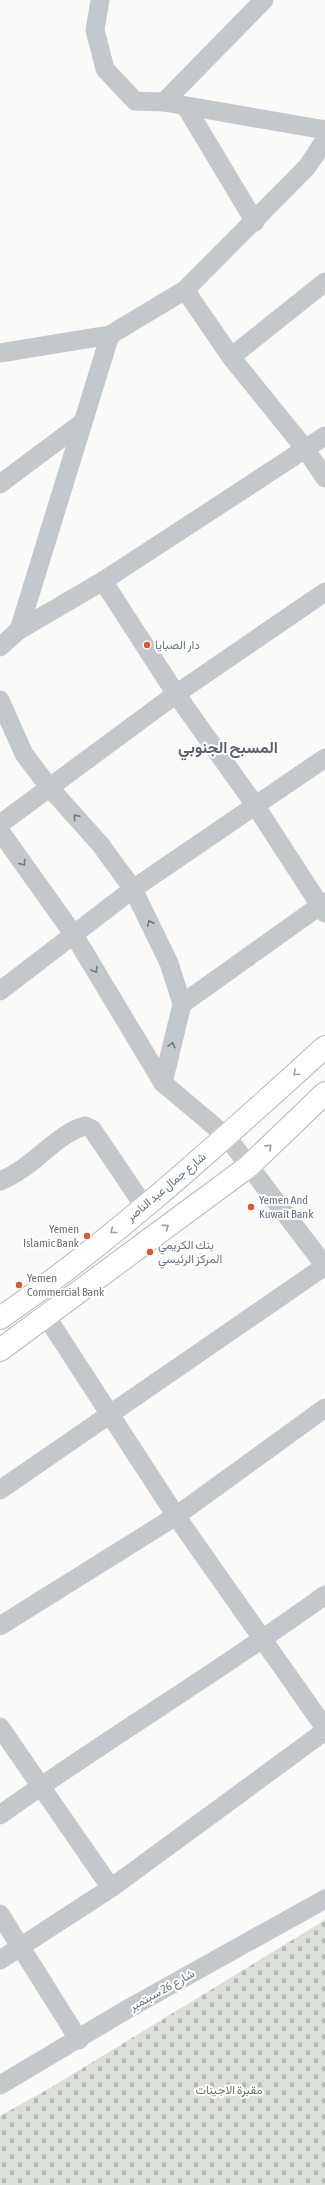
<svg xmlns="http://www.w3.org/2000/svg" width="325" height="2185" font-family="'Asap Condensed',Vazirmatn,sans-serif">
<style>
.cemetery{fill:url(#cemetery-stones)}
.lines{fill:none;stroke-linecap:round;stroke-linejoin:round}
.primary-casing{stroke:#b5babe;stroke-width:24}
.street{stroke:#c3c8cc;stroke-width:19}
.primary{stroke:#fff;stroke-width:22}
.oneway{stroke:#6a7a87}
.oneway2{stroke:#939fa8}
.poi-dot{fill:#e4572e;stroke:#fff;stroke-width:1.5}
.labels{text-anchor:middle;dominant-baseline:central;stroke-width:4;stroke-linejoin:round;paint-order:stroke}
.poi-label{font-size:12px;fill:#657683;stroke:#fff;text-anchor:start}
.street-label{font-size:12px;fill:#657683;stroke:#fff}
.park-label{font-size:12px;fill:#687a64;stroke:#fff}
.district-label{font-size:16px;font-weight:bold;fill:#57646e;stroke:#fff}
</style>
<defs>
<pattern id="cemetery-stones" width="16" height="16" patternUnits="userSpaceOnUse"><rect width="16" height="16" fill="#dadfd7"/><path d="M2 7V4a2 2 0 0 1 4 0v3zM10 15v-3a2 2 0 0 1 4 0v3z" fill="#b4b9b4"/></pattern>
</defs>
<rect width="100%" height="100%" fill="#fafaf8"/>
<path class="cemetery" d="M325,1920V2185H0V2116L50,2088Z"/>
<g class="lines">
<defs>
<g id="primary">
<path d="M0,1318C115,1239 221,1141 325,1047"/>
<path d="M0,1350L249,1166L325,1093"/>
</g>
</defs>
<use href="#primary" class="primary-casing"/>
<g class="street">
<path d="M100,0L95,30L105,69L135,101L164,102L325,130"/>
<path d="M164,102L264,0"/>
<path d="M186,107L255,222"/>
<path d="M185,290L231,357L306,450L325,478"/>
<path d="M0,353L110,335L185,290L307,167L325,140"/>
<path d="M231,357L325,282"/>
<path d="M0,484L83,422"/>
<path d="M103,581L176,694L255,805L325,913"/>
<path d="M19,630L103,581L325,436"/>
<path d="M0,647L19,630L110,335"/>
<path d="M0,700L24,754L49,787L100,844L133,889L169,963L182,1004L163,1083"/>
<path d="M0,824L176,694L325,592"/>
<path d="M0,831L74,935L163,1083L227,1137L325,1266"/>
<path d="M0,991L133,889L325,758"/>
<path d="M182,1004L325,902"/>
<path d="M0,1181C32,1169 57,1133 85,1126L92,1129L144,1206"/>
<path d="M46,1316L176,1516L325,1728"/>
<path d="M0,1490L325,1266"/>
<path d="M0,1626L176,1516L325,1408"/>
<path d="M0,1727L111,1888"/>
<path d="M0,1815C106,1739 219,1672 325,1595"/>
<path d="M0,1914L79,2040"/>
<path d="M0,1960L111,1888L325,1731"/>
<path d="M0,2085L126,2010L325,1899"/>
</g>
<use href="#primary" class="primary"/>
</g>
<defs><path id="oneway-chevron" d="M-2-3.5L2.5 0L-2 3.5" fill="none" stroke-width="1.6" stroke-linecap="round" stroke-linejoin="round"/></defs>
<g class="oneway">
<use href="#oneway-chevron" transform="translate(76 817) rotate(-131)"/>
<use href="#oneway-chevron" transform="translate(23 863) rotate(54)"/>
<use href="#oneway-chevron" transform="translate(150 923) rotate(-116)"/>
<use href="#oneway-chevron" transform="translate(95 970) rotate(59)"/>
<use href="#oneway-chevron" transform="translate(172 1045) rotate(-77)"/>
</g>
<g class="oneway2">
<use href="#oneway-chevron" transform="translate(296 1073) rotate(137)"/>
<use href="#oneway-chevron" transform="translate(269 1147) rotate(-44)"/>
<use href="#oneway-chevron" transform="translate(166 1227) rotate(-37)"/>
<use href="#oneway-chevron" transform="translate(113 1231) rotate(141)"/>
</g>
<g class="poi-dot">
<circle cx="147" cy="645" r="4"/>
<circle cx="251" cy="1207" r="4"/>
<circle cx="87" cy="1236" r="4"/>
<circle cx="150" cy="1252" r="4"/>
<circle cx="19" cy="1285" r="4"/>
</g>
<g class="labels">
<g class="poi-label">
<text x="155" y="645">دار الصبايا</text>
<text x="259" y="1200">Yemen And<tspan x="259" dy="14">Kuwait Bank</tspan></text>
<text x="79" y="1229" text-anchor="end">Yemen<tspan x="79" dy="14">Islamic Bank</tspan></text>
<text x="158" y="1245">بنك الكريمي<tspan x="158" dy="14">المركز الرئيسي</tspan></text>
<text x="27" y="1278">Yemen<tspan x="27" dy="14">Commercial Bank</tspan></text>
</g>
<g class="street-label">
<text transform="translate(166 1187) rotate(-40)">شارع جمال عبد الناصر</text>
<text transform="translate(162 1990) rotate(-29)">شارع 26 سبتمبر</text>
</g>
<g class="park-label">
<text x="229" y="2090">مقبرة الاجينات</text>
</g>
<g class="district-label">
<text x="228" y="747">المسبح الجنوبي</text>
</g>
</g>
</svg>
